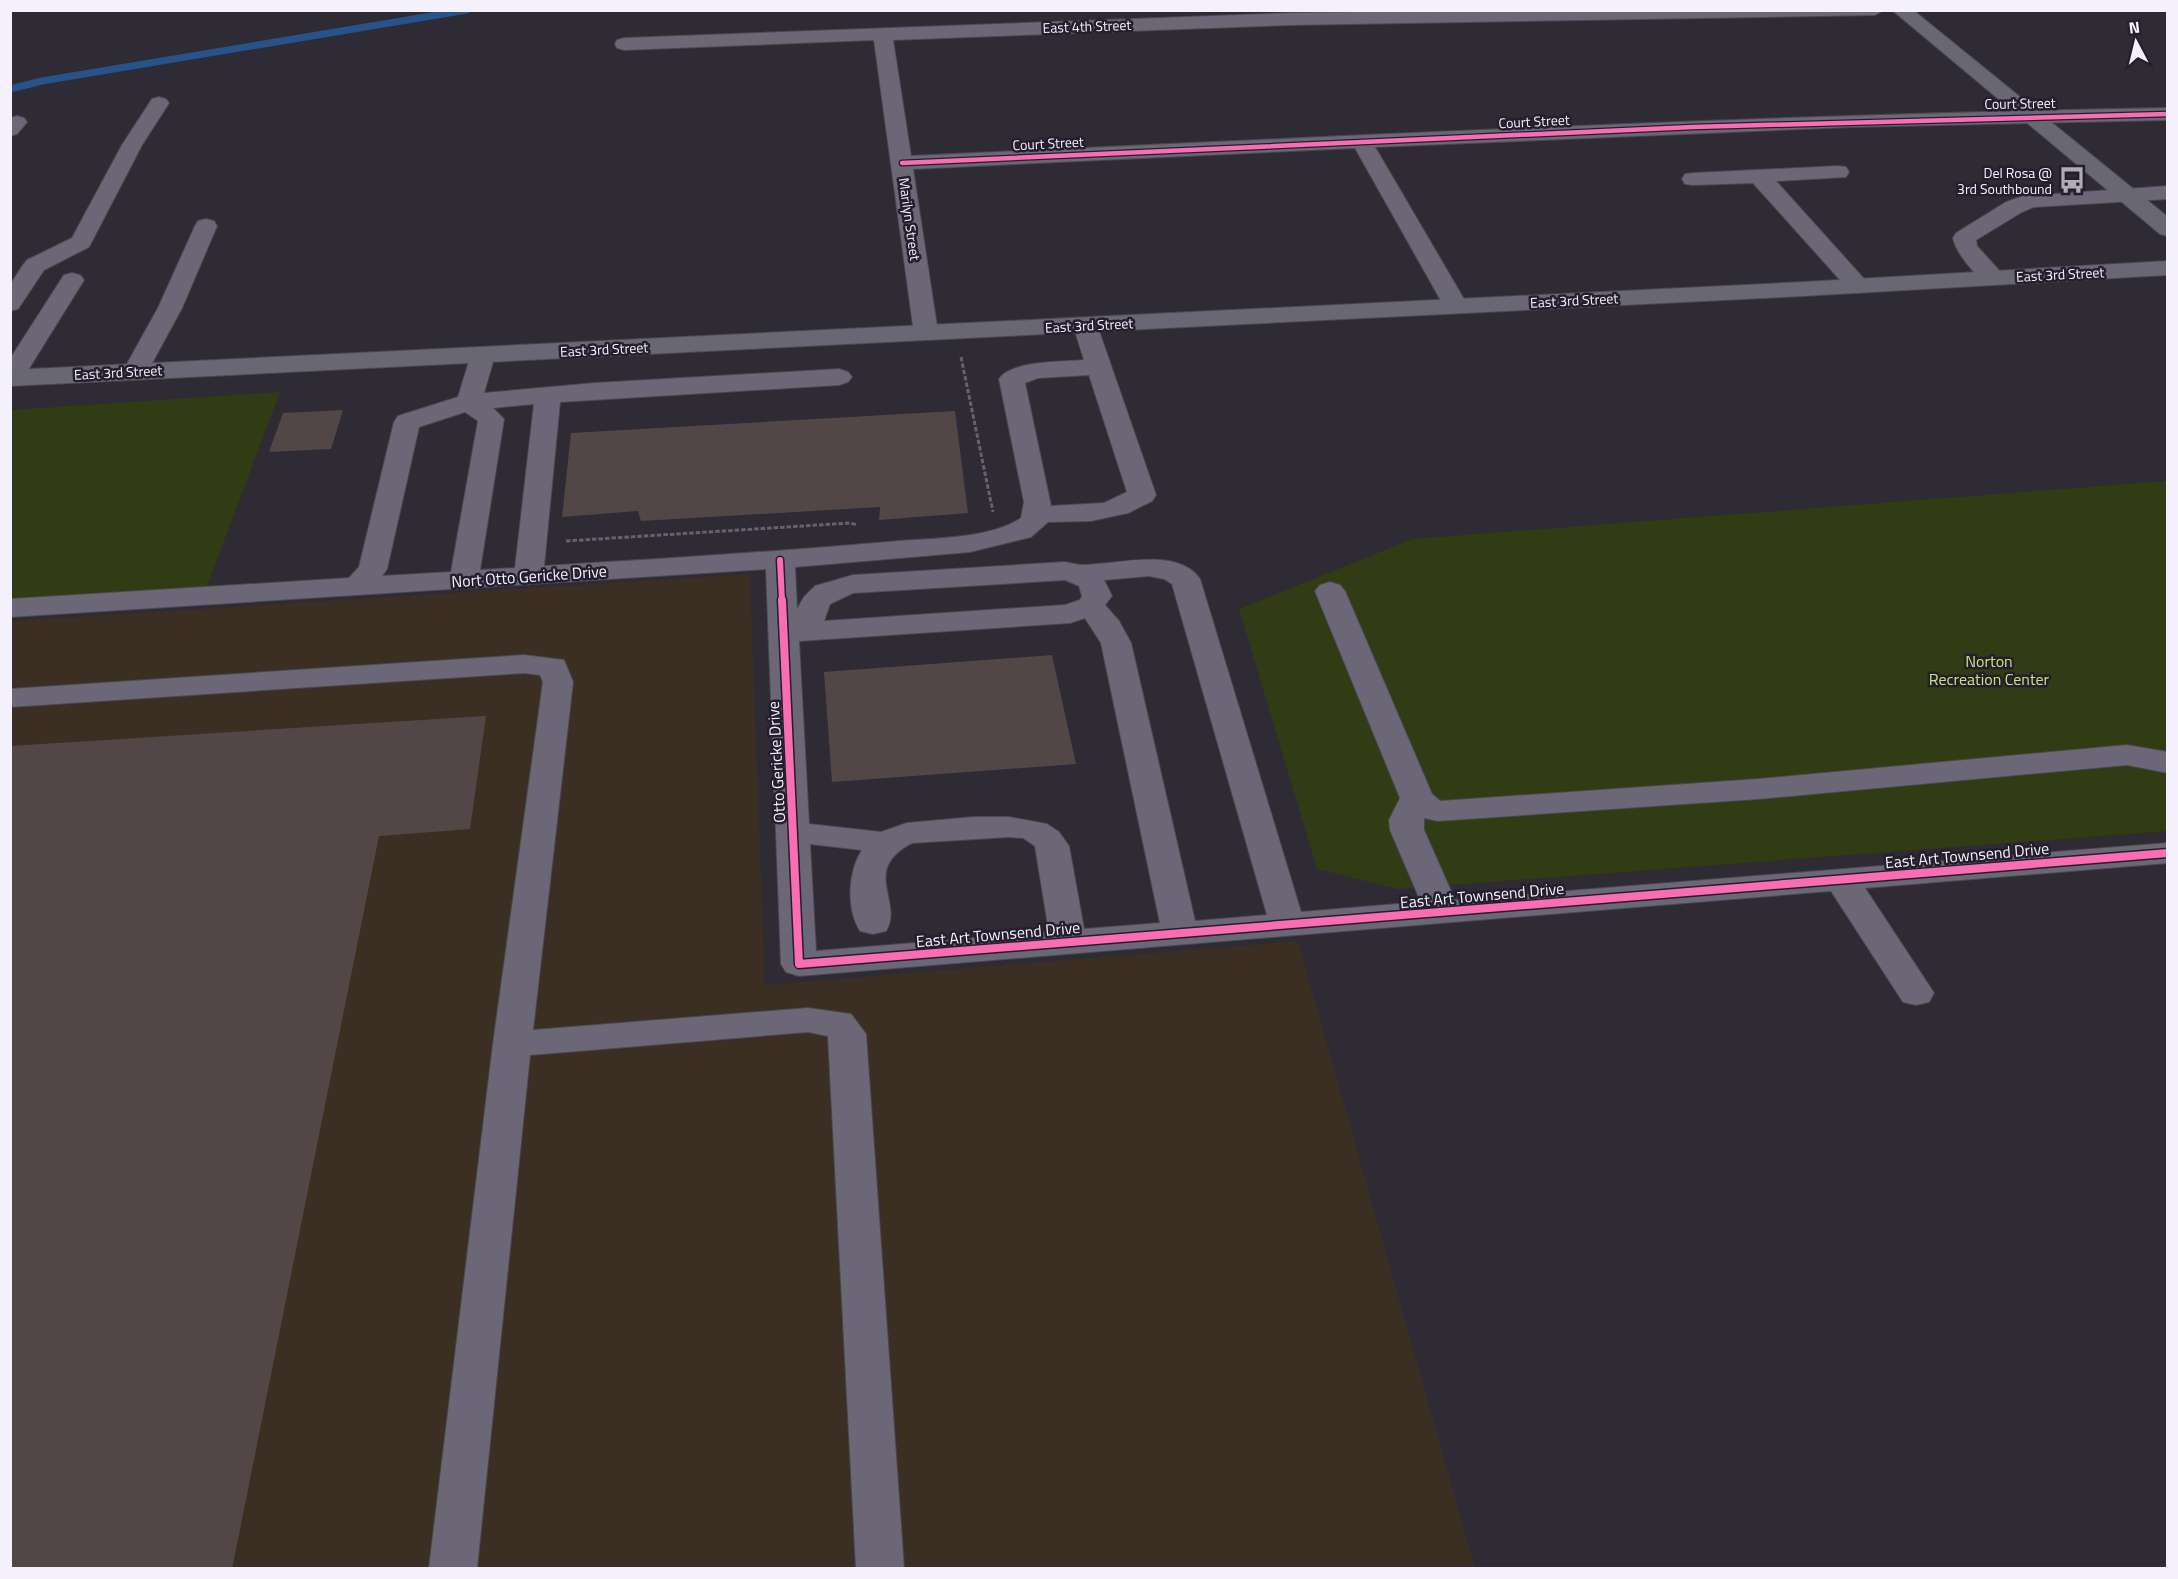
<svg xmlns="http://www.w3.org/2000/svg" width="2178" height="1579" font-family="'Titillium Web',sans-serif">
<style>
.industrial{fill:#3b2f24}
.green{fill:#313b14}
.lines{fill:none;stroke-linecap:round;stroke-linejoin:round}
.stream{stroke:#28528a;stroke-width:7}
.building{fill:#524746}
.minor-casing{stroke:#4b484f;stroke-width:2}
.major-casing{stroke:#4b484f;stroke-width:2}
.path{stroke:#65616d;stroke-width:3;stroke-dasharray:4.5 2;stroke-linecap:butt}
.minor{fill:#6b6776;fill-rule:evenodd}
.major{fill:#6a6775;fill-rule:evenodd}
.cycleway-far2-casing{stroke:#241e2e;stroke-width:7}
.cycleway-far1-casing{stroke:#241e2e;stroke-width:9}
.cycleway-casing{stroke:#241e2e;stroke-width:11}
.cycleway-far2{stroke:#f96db3;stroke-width:4.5}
.cycleway-far1{stroke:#f96db3;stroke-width:6}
.cycleway{stroke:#f96db3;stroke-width:8}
.labels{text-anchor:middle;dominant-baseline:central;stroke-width:5;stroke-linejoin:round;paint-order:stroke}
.far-street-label{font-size:14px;fill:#f5f1fc;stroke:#241e2e}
.far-poi-label{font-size:14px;fill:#f5f1fc;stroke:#241e2e;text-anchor:end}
.street-label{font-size:16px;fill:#f5f1fc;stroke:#241e2e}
.park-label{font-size:16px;fill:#c8e677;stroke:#241e2e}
</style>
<rect width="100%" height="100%" fill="#2e2b34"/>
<path class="industrial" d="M750,574L765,985L1298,941L1475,1568H11V621Z"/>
<g class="green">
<path d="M280,392L206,589L11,600V410Z"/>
<path d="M2167,481V831L1397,889L1317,869L1239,609L1412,539Z"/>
</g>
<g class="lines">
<path class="stream" d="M10,89L42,81L467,10"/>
</g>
<g class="building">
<path d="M343,410L331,449L269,452L283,413Z"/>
<path d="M955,411L968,513L879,520L880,507L641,521L638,511L562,517L571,433Z"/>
<path d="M1052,655L1076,764L832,782L824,672Z"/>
<path d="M486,716L470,829L379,836L232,1569H10V746Z"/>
</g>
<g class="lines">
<defs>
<g id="minor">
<path d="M1485,10H1884L1875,15L1291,25L893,40L911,156C1330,137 1748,115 2168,108V120L1851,127L1375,147L1468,306L1464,311L1456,313L1448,311L1444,306L1355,148L913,169L938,333L935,338L926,340L917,338L914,333L874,40L624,50L617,48L615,44L617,40L624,38L1291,13Z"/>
<path d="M159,97L166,99L169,103L142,145L89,247L44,270L18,309L10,311V285L23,265L27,260L72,238L122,145L152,99Z"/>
<path d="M17,116L24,118L27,122L17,134L10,136V118Z"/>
<path d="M1838,166L1846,167L1849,172L1846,177L1776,181L1866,281L1870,286L1866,291L1858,293L1850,291L1753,183L1693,185L1685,184L1682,179L1685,174L1693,173Z"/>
<path d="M2168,186V199L2034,207L2022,212L1976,240L1977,246L2006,278L2002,283C1997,284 1993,286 1988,283C1976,278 1955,251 1953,238L1956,233L2006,202L2023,196Z"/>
<path d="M206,219L214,221L217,226L182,308L145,376L136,379L127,376L123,371L158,308L195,226L198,221Z"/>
<path d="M72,273L80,275L84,280L20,383L10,385V359L64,275Z"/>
<path d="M1085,318L1094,320L1097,325L1156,495L1152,501L1128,513L1091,521L1048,522L1031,537L970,552L795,567L797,609L804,597L815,586L853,575L1065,562C1071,563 1078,565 1083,565C1116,565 1177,546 1200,579L1301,912L1421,902L1390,830L1389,820L1400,798L1315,591L1320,585L1330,582L1340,585L1345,591L1432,794L1440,801L1758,779L2127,745L2168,752V773L2127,765L1758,799L1438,821L1424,818V830L1455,900L2168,843V863L1865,888L1934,993L1929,1002L1916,1005L1903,1002L1831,891L799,976L786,972L781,964L766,569L10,617V599L349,578L359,567L394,422L398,416L458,397L471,355L474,350L483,348L492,350L495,355L484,393L595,383L839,369L848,372L852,377L848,382L839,385L560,402L544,566C659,559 773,552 887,542C925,538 989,540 1021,518L1024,502L999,379C1012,360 1063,362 1084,360L1073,325L1076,320ZM1089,375L1127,492L1104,503L1051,506L1025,383L1038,378ZM534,404L515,568L480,570L504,419L493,408ZM465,412L478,421L451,572L382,576L387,569L419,427ZM1149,576L1164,579L1172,584L1267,915L1195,921L1131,643L1119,621L1105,605L1112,596L1104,580ZM1065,580L1079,586L1082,596L1080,600L1065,605L824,621L830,604L853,593ZM1085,618L1101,643L1160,923L1084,929L1069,846L1059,832L1047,824L1009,817H973L907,823L881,832L809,824L799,641L1070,623ZM1009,837L1023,838L1035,846L1049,932L816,951L810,844L862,850C848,871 846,909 860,931L873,934L886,931C904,902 860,870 912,843Z"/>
<path d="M524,655L564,660L573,682L533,1030L808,1008L851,1014L866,1034L904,1568H856L828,1036L808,1032L530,1055L477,1568H429L493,1044L543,682L540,675L524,673L10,707V689Z"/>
</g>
<g id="major">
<path d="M1892,10H1913L2168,217V236L2160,234Z"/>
<path d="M2168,261V275L1803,296L10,386V370L1803,282Z"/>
</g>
</defs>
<use href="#minor" class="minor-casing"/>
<use href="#major" class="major-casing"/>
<g class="path">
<path d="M961,357L993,512"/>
<path d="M566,541L850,523L857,525"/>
</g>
<use href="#minor" class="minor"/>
<use href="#major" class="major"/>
<defs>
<path id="cycleway-far2" d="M902,163L1693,127L2168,114"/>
<path id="cycleway-far1" d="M780,560L782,601"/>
<path id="cycleway" d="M782,600L799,964L2168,853"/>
</defs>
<use href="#cycleway-far2" class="cycleway-far2-casing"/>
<use href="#cycleway-far1" class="cycleway-far1-casing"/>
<use href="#cycleway" class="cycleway-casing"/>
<use href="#cycleway-far2" class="cycleway-far2"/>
<use href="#cycleway-far1" class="cycleway-far1"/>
<use href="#cycleway" class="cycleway"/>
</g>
<defs>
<symbol id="bus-bare" viewBox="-9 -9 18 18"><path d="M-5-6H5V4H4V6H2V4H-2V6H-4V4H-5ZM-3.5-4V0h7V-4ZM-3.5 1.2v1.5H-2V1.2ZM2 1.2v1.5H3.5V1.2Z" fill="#afacb6" stroke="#241e2e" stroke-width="2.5" paint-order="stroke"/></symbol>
</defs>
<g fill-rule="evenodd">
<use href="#bus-bare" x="2053" y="161" width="38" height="38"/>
</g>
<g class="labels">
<g class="far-street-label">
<text transform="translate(1087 26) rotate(-2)">East 4th Street</text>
<text transform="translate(2020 103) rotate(-1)">Court Street</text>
<text transform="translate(1534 121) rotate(-3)">Court Street</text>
<text transform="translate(1048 143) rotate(-3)">Court Street</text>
<text transform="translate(910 219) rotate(82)">Marilyn Street</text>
<text transform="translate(2060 274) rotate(-3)">East 3rd Street</text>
<text transform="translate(1574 300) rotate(-3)">East 3rd Street</text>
<text transform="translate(1089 325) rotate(-3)">East 3rd Street</text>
<text transform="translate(604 349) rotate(-3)">East 3rd Street</text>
<text transform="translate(118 372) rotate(-3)">East 3rd Street</text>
</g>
<g class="far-poi-label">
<text x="2052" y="172">Del Rosa @<tspan x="2052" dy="16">3rd Southbound</tspan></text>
</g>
<g class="street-label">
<text transform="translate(529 576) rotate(-4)">Nort Otto Gericke Drive</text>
<text transform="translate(776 762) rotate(-93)">Otto Gericke Drive</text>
<text transform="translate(1967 855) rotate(-5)">East Art Townsend Drive</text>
<text transform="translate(1482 895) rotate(-5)">East Art Townsend Drive</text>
<text transform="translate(998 934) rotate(-5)">East Art Townsend Drive</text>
</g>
<g class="park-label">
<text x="1989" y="661">Norton<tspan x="1989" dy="18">Recreation Center</tspan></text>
</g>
</g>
<rect width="2178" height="1579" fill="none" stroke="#f5f1fc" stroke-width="24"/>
<g transform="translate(2136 42) rotate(353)" stroke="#241e2e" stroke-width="4.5" paint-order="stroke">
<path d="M0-4.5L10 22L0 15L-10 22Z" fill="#f5f1fc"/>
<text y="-9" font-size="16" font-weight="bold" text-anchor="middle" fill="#f5f1fc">N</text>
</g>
</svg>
